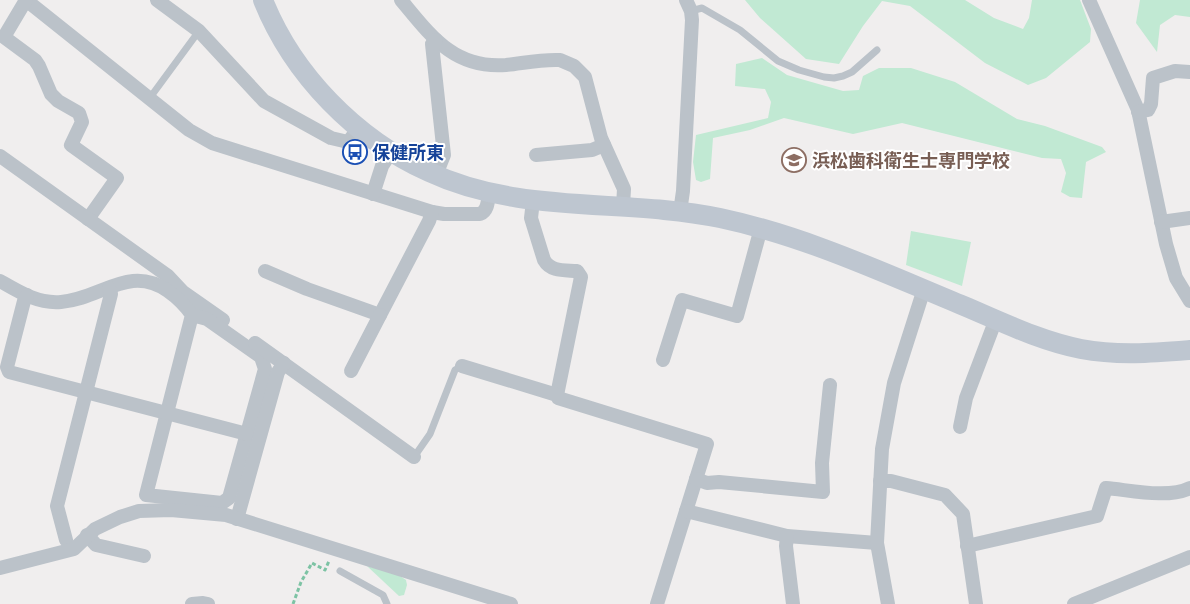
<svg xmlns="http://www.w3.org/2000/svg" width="1190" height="604" font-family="Roboto,'Noto Sans JP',sans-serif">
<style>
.green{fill:#c1e9d3}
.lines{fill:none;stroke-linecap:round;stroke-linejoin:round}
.path{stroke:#7dc3a4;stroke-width:3;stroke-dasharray:4 2.5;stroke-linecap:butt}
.lane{stroke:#bbc2c9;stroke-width:7}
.street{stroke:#bbc2c9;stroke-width:14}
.secondary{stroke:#bec6d0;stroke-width:20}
.labels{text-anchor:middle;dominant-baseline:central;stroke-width:4;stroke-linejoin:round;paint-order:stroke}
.transit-label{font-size:18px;font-weight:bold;fill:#164399;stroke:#fff;text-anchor:start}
.education-label{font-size:18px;font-weight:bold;fill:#785e54;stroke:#fff;text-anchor:start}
</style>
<rect width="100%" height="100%" fill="#f0eeee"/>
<g class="green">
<path d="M745,0H965L994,18L1023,29L1029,18L1032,0H1080L1091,29L1090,42L1046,78L1028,85L985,63L910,6L882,1L863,26L839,64L806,59L760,18Z"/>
<path d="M1140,0H1190V17L1175,15L1160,25L1157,52L1136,23Z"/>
<path d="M762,58L787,75L843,91L859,90L863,76L879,68H911L955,82L1017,119L1045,126L1102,147L1106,152L1086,162L1082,198L1070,197L1061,192L1066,173L1061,159L1042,158L902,123L853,134L784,118L750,130L713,138L710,179L701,182L696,180L693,162L696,135L768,118L771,102L765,89L735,86L736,64Z"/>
<path d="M911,231L971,242L962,286L906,265Z"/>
<path d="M367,566L397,574L406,580L407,585L404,595L399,596Z"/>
</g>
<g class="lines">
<path class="path" d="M293,604L301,582L312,563L325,570L329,561"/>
<g class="lane">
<path d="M691,11L702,8L740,30L778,61L799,70L824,77L834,78L843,76L852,72L877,50"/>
<path d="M149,99L199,31"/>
<path d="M414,457L430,434L455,370L462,366"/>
<path d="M340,571L383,595L387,604"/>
</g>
<g class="street">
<path d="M26,0L189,130L212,143L432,212L444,214H480C488,211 488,201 489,193"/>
<path d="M26,0L4,37L35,60L39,66L51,94L58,101L79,113L82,122L71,145L117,178L88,219"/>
<path d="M157,0L199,31L264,101L331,138L348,142L359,128"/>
<path d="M401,0C431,36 454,69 506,65C524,63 542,59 560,60L574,66L585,77L601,138L624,189L623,206"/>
<path d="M1089,0L1138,110L1166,244L1176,278L1190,301"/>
<path d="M1138,112L1148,110L1151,104L1153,78L1175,71L1190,72"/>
<path d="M536,155L592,150L604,145"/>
<path d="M0,156L168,276L183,292L223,320"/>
<path d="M436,175L444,155L432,44L436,40"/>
<path d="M373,194L382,166L391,152"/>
<path d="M533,201L531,218L544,260C551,272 564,270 577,271L581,277L557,395"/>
<path d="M680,212L683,191L692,20L691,11L686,0"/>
<path d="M1161,222L1190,218"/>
<path d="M265,271L307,289L380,315L429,221L432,212"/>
<path d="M0,281C19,292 38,304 61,302C101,299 129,264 168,291C178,298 185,305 192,315L146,495L222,503L229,498L265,369L261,357L207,319L192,315"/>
<path d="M27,295L24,301L7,367L9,372L247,434"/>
<path d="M255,343L414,457"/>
<path d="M663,360L682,300L737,316L761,228"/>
<path d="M462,366L557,395L558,398L707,444L657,604"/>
<path d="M351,371L380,315"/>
<path d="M960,427L966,398L996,319"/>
<path d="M696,479L707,483L719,482L823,492L822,463L830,385"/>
<path d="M880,481H891L945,495L963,514L976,604"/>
<path d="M686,511L787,536L877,543"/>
<path d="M237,519L278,372L284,363"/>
<path d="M87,535L96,545L144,556"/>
<path d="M787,536L786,546L793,604"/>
<path d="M66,540L57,506L111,294L109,288"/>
<path d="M967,546L1097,516L1106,488C1130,490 1168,499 1190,488"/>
<path d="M0,568L74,549L95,529L120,517L139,511L171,510L226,515L511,604"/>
<path d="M192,604L203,603L208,604"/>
<path d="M888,604L877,543L882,449L894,383L924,289"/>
<path d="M1074,604L1190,557"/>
</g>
<path class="secondary" d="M263,0C293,75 356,139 429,172C521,215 623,198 720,218C805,236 884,273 964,306C1002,322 1040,341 1081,349C1118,356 1153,353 1190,350"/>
</g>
<defs>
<symbol id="bus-ring" viewBox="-11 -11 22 22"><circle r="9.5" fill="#fff" stroke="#1a4fb4" stroke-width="1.5"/><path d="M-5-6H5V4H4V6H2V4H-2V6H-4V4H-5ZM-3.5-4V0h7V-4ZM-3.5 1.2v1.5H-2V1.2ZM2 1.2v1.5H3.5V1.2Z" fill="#1a4fb4"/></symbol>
<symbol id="university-ring" viewBox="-11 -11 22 22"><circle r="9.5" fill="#fff" stroke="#8d6e63" stroke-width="1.5"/><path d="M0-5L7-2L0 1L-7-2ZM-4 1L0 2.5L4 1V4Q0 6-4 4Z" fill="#8d6e63"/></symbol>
</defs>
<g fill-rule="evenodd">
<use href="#bus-ring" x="341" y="138" width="28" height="28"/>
<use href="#university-ring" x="780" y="146" width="28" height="28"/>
</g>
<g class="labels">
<g class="transit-label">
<text x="372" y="152">保健所東</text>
</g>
<g class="education-label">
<text x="812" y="160">浜松歯科衛生士専門学校</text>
</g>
</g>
</svg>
